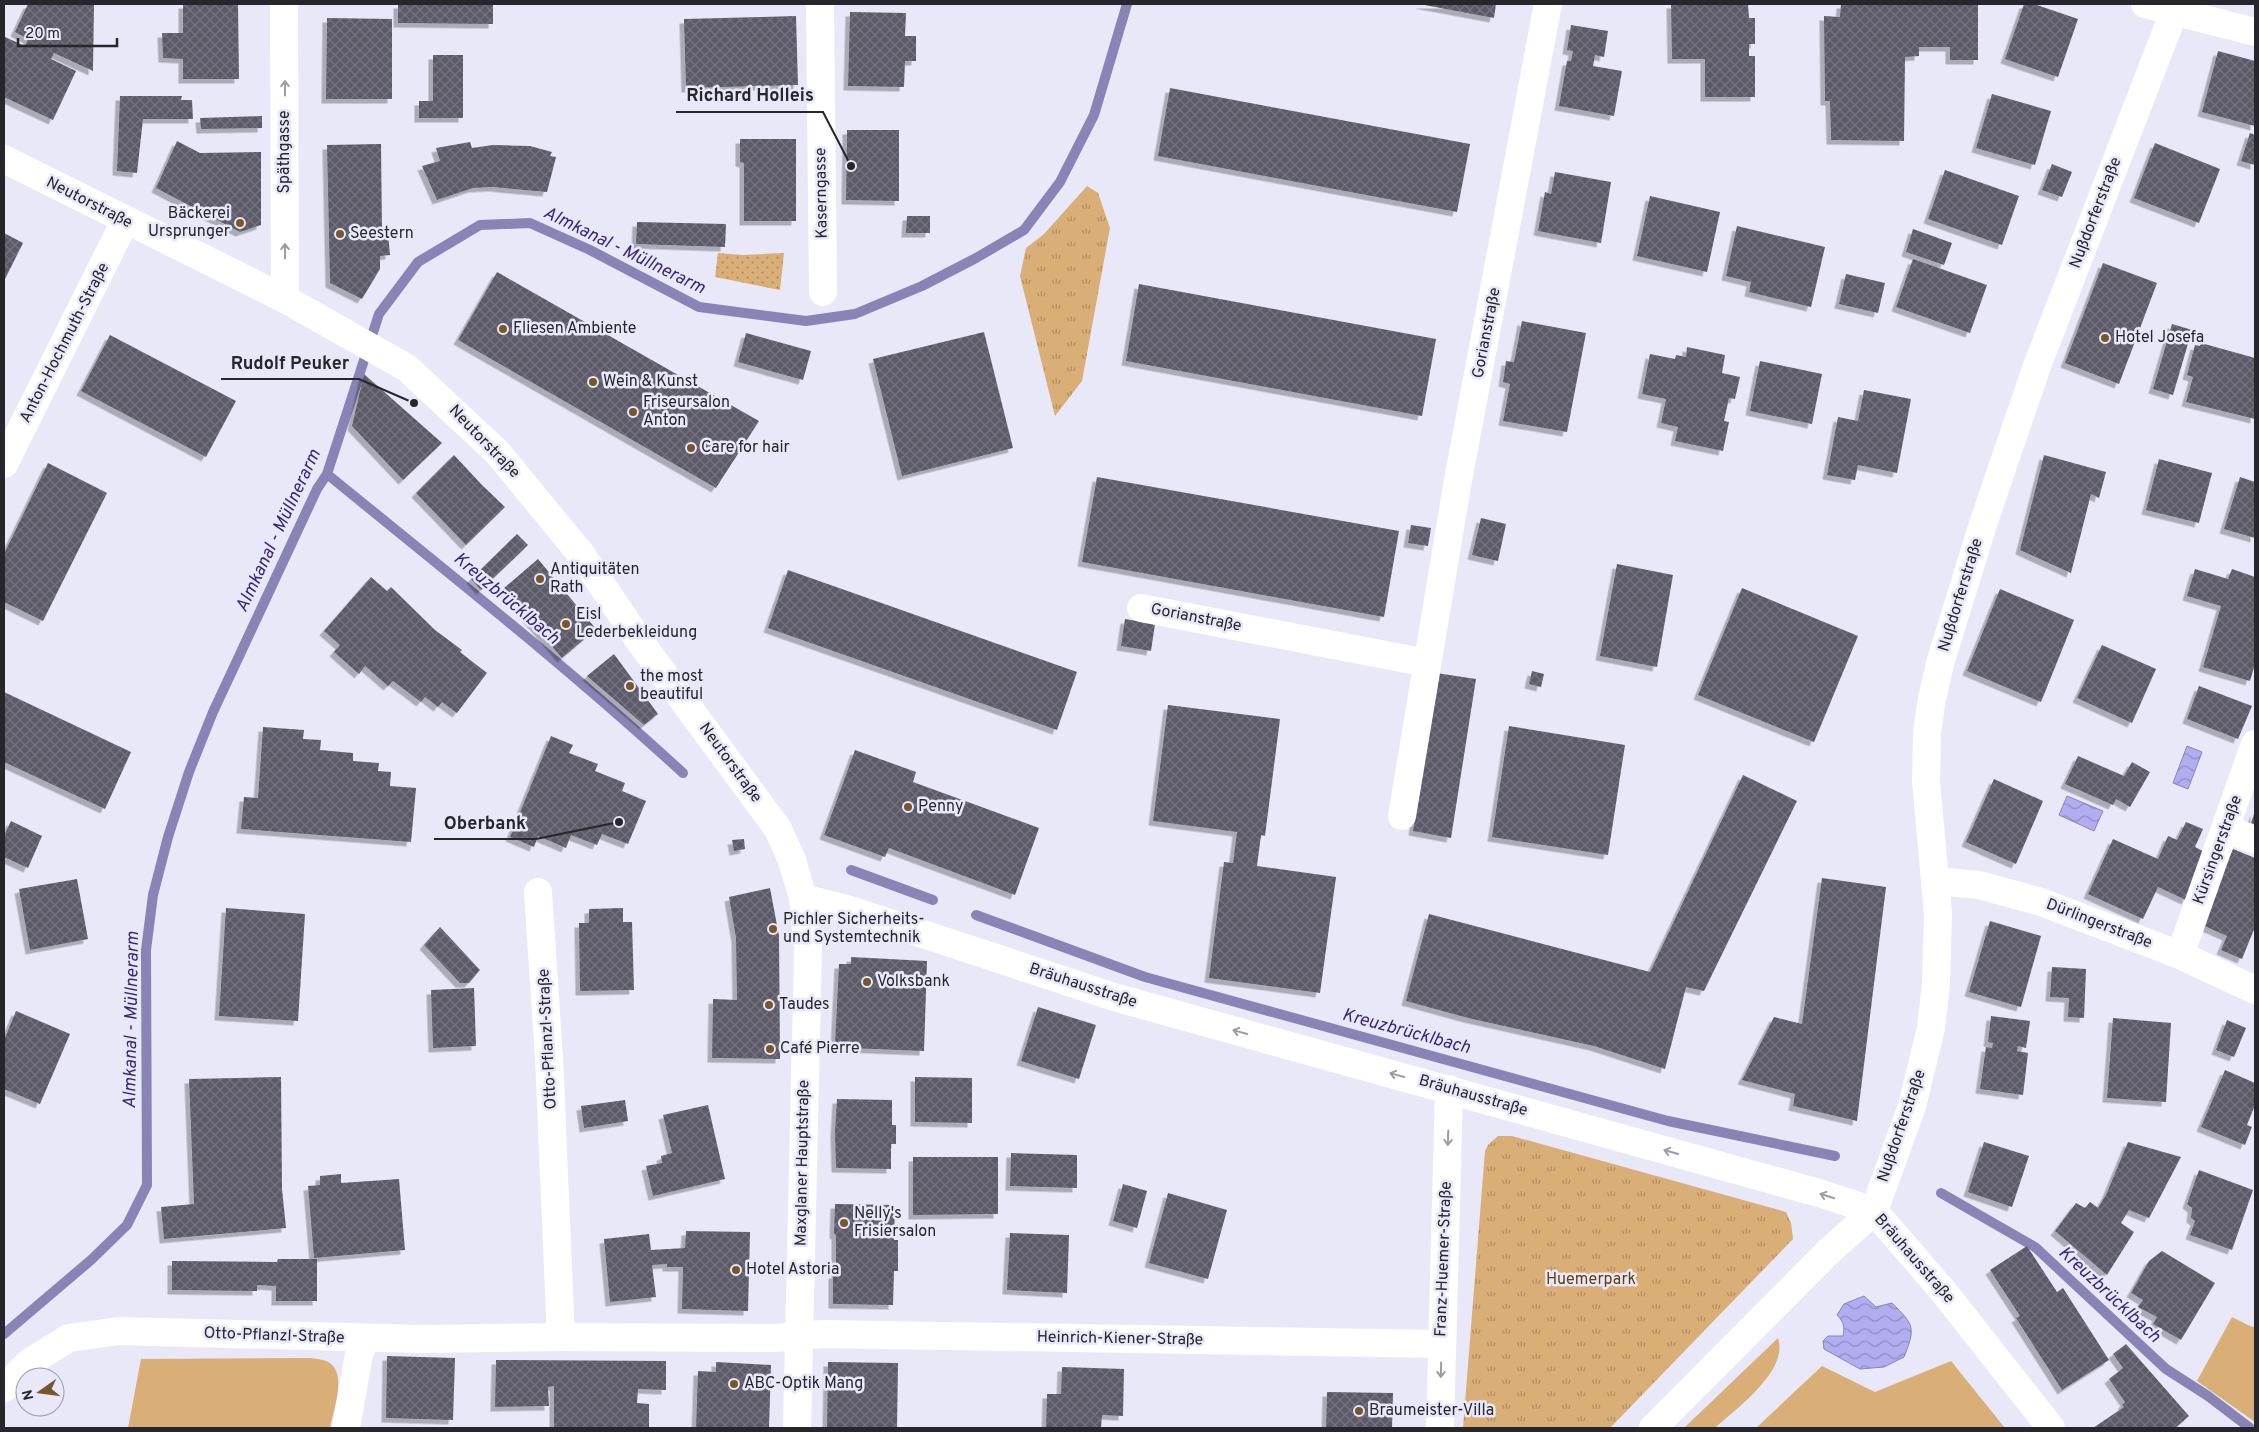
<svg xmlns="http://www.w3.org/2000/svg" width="2259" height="1432" font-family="Overpass,sans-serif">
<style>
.grass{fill:#daae77}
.park{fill:url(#park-tufts)}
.garden{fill:url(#garden-dots)}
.water{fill:url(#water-waves);stroke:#8884b6}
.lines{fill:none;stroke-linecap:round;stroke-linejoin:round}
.stream{stroke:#8884b6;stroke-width:10}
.building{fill:url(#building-cross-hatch);filter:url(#shadow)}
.street{stroke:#fff;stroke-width:28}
.secondary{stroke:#fff;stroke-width:28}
.oneway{stroke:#9d9da0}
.poi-dot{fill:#76572c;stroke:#e9e8f9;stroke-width:2}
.labels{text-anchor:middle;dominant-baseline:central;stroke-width:5;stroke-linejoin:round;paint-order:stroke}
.street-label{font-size:16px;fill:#26262c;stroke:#e9e8f9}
.poi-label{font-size:16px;fill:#26262c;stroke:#e9e8f9;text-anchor:start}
.park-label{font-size:16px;fill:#60400d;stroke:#e9e8f9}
.water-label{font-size:18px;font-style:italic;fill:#392776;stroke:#e9e8f9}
.leader{fill:none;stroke:#26262c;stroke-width:2}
.callout-dot{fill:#26262c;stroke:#e9e8f9;stroke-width:2}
.callout-label{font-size:18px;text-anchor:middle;font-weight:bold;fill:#26262c;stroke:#e9e8f9;stroke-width:5;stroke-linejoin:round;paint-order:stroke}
</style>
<defs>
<pattern id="park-tufts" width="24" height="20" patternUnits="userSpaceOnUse" patternTransform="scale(1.25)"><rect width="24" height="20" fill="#daae77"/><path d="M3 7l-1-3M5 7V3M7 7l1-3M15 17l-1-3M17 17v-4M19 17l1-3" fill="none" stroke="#b18d62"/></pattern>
<pattern id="garden-dots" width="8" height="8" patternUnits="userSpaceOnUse" patternTransform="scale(1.25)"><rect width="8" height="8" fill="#daae77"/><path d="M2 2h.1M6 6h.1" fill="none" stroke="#b18d62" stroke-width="1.8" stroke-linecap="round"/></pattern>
<pattern id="water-waves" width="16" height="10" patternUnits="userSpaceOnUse" patternTransform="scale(1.25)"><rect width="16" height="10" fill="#b2acf1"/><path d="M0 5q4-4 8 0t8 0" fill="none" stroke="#918cc3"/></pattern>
<pattern id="building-cross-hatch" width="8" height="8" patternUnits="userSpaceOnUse" patternTransform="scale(1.25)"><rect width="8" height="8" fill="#5b5a68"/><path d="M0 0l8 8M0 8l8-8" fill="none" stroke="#74737e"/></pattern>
<filter id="shadow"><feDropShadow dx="-4.5" dy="4.5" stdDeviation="0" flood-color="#0004"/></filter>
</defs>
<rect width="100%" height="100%" fill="#e9e8f9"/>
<g class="grass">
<path d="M2232,1317L2252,1327L2255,1326V1422L2197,1381Z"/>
<path d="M1778,1338C1789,1371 1737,1408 1715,1428H1684Z"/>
<path d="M311,1358C317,1359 326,1360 330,1363C347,1376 333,1411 330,1428H128L141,1359Z"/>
<path d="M1951,1361L2005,1428H1756L1822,1366L1875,1392Z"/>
</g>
<g class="park">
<path d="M1087,186L1098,193L1110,228L1082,381L1055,416L1020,276L1026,248L1044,234Z"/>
<path d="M1498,1136H1512L1786,1212L1791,1223L1793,1239L1610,1428H1463L1485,1151L1488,1145Z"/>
</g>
<path class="garden" d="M718,253L743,255L784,253L780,290L715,277Z"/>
<g class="water">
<path d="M2187,746L2202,752L2188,789L2173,783Z"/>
<path d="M2067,796L2103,811L2094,831L2059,815Z"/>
<path d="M1864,1296L1876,1307L1892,1303C1914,1325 1916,1327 1904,1357L1884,1367L1860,1369L1824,1349L1823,1341L1828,1336H1843C1845,1327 1844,1322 1837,1315L1844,1304Z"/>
</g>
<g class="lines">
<g class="stream">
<path d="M327,474C447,572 569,668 683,773"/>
<path d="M851,870L933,900"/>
<path d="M976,915L1145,977L1668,1121L1835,1156"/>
<path d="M1941,1193L2035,1247L2166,1369L2208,1396L2250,1428"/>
<path d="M4,1334L91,1260L127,1225L147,1185L146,950L153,895L168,837L189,772L213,712L317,489L327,474L379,314L418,262L480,225L530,223L590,250L699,307L806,321L855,314L922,286L976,258L1024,230L1060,182L1094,115L1127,4"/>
</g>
</g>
<g class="building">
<path d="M28,4H94L93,71L54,53L51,59L76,71L53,120L4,97V39L5,37L25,46L28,39L15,32Z"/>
<path d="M183,4H238L239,79H183V59L163,58L162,33H183Z"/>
<path d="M398,4H493V24L398,23Z"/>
<path d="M1419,4H1496L1494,18Z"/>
<path d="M1671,4H1748L1749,18H1755V44H1749V56H1755V97H1705V59H1672Z"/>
<path d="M1841,4H1978V60H1950V47H1919V56L1905,57L1904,141L1831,140L1830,101H1825L1824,16L1840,17Z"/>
<path d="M2024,4H2034L2078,19L2058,77L2005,59Z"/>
<path d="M850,12L906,13L905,36H916V61H905L904,87L848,86Z"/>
<path d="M796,16L798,85L686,88L684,19Z"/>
<path d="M327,18L392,19V99H326Z"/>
<path d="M1571,25L1608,31L1604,57L1595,55L1593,66L1622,71L1614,116L1559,106L1567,61H1571L1573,51L1567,50Z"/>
<path d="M2218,51L2255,61V126L2202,112Z"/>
<path d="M433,55H463V118H419V101H433Z"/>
<path d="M1170,88L1470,144L1457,212L1158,156Z"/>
<path d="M1992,94L2051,111L2035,165L1976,148Z"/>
<path d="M120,96H182L181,100H192L193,119H143L137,173L117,171Z"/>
<path d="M262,116V128L201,129L200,118Z"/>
<path d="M847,130H899V201L846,200Z"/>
<path d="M2250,133L2255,135V165L2241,161Z"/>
<path d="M740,139H796V221H744V163L740,162Z"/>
<path d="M177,141L200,153L261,152V225L240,232L156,188Z"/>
<path d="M470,142L472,148L493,145L530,146L552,152L550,156L556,157L547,192L493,187L473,188L437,200L422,166L440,161L436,148Z"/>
<path d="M2155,143L2220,169L2199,223L2134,198Z"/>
<path d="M381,144L382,233H388L390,255L380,256V269L362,299L330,283L327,145Z"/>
<path d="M2052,164L2072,172L2062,197L2042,190Z"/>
<path d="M1945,170L2019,196L2002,245L1928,219Z"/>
<path d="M1555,172L1611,182L1601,243L1538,231L1545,192L1551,194Z"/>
<path d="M1650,196L1720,212L1707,272L1637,256Z"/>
<path d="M907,216H930V233H906Z"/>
<path d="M637,222L726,224L725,247L636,244Z"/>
<path d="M1737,226L1825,247L1811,307L1749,292L1751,282L1726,276Z"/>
<path d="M1913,229L1952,243L1944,265L1906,252Z"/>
<path d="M4,233L23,243L4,281Z"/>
<path d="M1913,259L1987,285L1970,333L1896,307Z"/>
<path d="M2103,263L2157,283L2119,384L2065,363Z"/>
<path d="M497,272L759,421L716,488L458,340Z"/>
<path d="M1846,274L1885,283L1878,313L1839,304Z"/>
<path d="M1139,284L1436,339L1422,416L1126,361Z"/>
<path d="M1522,321L1586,333L1567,432L1503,421L1510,384L1503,382L1506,361L1514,362Z"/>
<path d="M2172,324L2192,330L2173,395L2153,389Z"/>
<path d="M984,332L1013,448L902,476L873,359Z"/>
<path d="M746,333L811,351L803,380L738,362Z"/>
<path d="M110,335L236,401L206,457L81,391Z"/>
<path d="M2201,343L2255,358V419L2186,402L2193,377L2187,375L2195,345L2200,346Z"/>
<path d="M1687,347L1725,355L1722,373L1740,377L1735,399L1729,398L1724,421L1729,422L1723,451L1675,441L1678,427L1661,423L1666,399L1642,394L1650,354L1675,359L1676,355L1686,357Z"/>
<path d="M1760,361L1822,374L1812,424L1750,411Z"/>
<path d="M364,374L442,443L403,480L352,426Z"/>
<path d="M1864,390L1911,399L1897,473L1858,465L1855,480L1827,475L1838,417L1858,421Z"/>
<path d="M454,455L482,485L505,507L466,545L416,493Z"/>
<path d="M2044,455L2106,472L2099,498L2091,494L2071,573L2020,550Z"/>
<path d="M2159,459L2212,473L2199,523L2146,510Z"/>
<path d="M48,463L107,493L43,621L4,602V554Z"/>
<path d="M1097,477L1399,531L1384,617L1082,562Z"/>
<path d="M2240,477L2255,482V538L2224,529Z"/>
<path d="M1481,518L1506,524L1498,561L1472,555Z"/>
<path d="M1411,525L1431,528L1428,546L1408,543Z"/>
<path d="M517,534L528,545L481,590L471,579Z"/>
<path d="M538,559L596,629L562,658L503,589Z"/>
<path d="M1617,564L1673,575L1657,667L1600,656Z"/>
<path d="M2195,569L2228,579L2232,569L2255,577V664L2250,681L2203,667L2221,606L2187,596Z"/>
<path d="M788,570L1077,672L1057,730L768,628Z"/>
<path d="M371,577L387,591L391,587L435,630L462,650L460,652L487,673L457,713L442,702L438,707L425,697L421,702L393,681L388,686L365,666L359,674L334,652L340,645L324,631Z"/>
<path d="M1742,588L1858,636L1814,742L1698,695Z"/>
<path d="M2000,589L2074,620L2041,702L1967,671Z"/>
<path d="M1125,619L1155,624L1151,651L1121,646Z"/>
<path d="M2102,645L2156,669L2132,723L2077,698Z"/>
<path d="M614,654L658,714L644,725L587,676Z"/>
<path d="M1532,671L1544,674L1541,687L1529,684Z"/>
<path d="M1436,673L1476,679L1451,838L1413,831Z"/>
<path d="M2199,686L2252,706L2238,739L2187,719Z"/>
<path d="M4,692L131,752L105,809L4,762Z"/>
<path d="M1168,705L1280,719L1265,836L1261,835L1257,866L1336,877L1320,993L1209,978L1224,862L1233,863L1237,832L1153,821Z"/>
<path d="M1509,726L1625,745L1608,855L1492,837Z"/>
<path d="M263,727L304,730L303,739L321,740L320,750L353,753V761L379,763L378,771L391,772L390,786L416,788L411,842L241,829L244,797L258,798Z"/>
<path d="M551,736L573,745L569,753L598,764L595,771L625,783L622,791L646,801L628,844L602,834L597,845L571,835L566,848L538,836L534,847L510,837Z"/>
<path d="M855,750L916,772L913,782L1039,828L1015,895L889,848L885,857L824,835Z"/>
<path d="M2078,756L2124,776L2132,762L2150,772L2130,807L2116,799L2113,805L2065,784Z"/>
<path d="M1743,775L1797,801L1704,991L1686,987L1665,1069L1594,1046L1468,1018L1406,1001L1429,914L1650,972Z"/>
<path d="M1994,779L2043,801L2016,864L1966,842Z"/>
<path d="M2255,811V825L2251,823Z"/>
<path d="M11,821L42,836L28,868L4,857V836Z"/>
<path d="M2186,822L2203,829L2195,847L2207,853L2186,900L2158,887L2143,919L2088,894L2113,839L2158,859L2168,836L2177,840Z"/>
<path d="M744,839L745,849L734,851L732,840Z"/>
<path d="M2233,849L2255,858V927L2242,959L2221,950L2227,936L2202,925Z"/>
<path d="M1822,878L1886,887L1857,1121L1793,1106L1795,1094L1742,1080L1774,1017L1802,1024Z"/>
<path d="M77,879L88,939L30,950L19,889Z"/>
<path d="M770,888L779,936L780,1059L712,1058L713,999L737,1000L736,938L729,897Z"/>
<path d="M226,908L305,914L298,1021L219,1016Z"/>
<path d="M623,908V922H632L634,990L580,991L579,923H589V909Z"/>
<path d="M1990,921L2041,936L2021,1007L1969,992Z"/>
<path d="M440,927L480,970L469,983H460L424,945Z"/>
<path d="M851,957L927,961L924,1051L848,1048V1044H835L839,964H851Z"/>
<path d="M2052,967L2086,969L2084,1018L2068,1017L2069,998L2050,997Z"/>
<path d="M474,988L476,1046L433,1048L431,990Z"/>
<path d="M1038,1007L1096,1025L1079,1079L1021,1061Z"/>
<path d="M16,1011L70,1034L40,1104L4,1089V1040Z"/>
<path d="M1991,1016L2030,1021L2026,1048L2018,1046L2017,1051L2028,1053L2023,1095L1980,1089L1986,1047L1992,1048L1993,1043L1988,1042Z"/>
<path d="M2113,1018L2171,1023L2166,1102L2107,1098Z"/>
<path d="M2227,1020L2246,1028L2234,1057L2216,1050Z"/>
<path d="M2225,1070L2255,1083V1105L2247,1125L2252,1127L2245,1145L2201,1127Z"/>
<path d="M281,1077L282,1189L286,1228L164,1239L161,1207L194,1204L189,1079Z"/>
<path d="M915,1077L972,1078V1123L915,1122Z"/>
<path d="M837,1099L892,1100V1125H896V1144H891V1169L836,1168L835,1132Z"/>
<path d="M625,1100L628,1121L584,1128L581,1106Z"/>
<path d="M708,1105L725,1179L653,1196L646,1166L662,1163L661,1156L672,1153L663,1115Z"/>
<path d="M1984,1142L2029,1156L2012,1207L1968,1192Z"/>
<path d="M2128,1142L2181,1157L2149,1218L2129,1210L2121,1223L2134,1232L2107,1275L2055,1231L2076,1203L2085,1208L2090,1202L2098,1208L2106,1195Z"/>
<path d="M1011,1153L1077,1155V1188L1010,1186Z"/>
<path d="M913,1157H998V1214L913,1215Z"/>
<path d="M2199,1170L2253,1190L2232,1250L2190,1235L2195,1221L2191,1218L2192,1208L2187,1204Z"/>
<path d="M341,1174V1183L399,1179L405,1250L314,1258L308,1186L320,1185V1176Z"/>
<path d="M1123,1184L1147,1191L1137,1228L1113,1221Z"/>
<path d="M1168,1193L1227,1210L1208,1279L1149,1263Z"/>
<path d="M835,1204L895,1205L894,1240H898V1271H894L893,1305L833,1304V1274H836V1235L834,1234Z"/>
<path d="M686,1231L750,1232L748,1311L682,1309L683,1267H667V1264L652,1265L656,1297L610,1302L604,1239L649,1234L651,1250L685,1248Z"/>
<path d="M1010,1233L1069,1235L1067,1293L1007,1290Z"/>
<path d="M2027,1246L2057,1292L2063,1288L2109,1360L2062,1390L2016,1318L2020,1316L1990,1270Z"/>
<path d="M2162,1251L2215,1283L2181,1340L2153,1324L2157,1317L2138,1307L2143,1300L2131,1293L2149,1261Z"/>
<path d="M278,1259H317V1301H276V1286L257,1285V1291L172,1290V1261L277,1262Z"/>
<path d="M2126,1344L2189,1416L2175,1428H2093L2124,1407L2122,1405L2125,1402L2109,1379L2123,1368L2113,1354Z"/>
<path d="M387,1356L455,1358L453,1420L386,1418Z"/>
<path d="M496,1360L666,1361V1390L638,1389L637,1403L649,1404V1428H554V1386L548,1387L549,1406L495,1407Z"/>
<path d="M716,1362L771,1365L769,1428L716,1427V1428H696L698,1371L716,1372Z"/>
<path d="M828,1362L898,1363L897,1428H827Z"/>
<path d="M1062,1367L1124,1369L1123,1416L1102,1415L1101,1428H1046L1047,1394H1061Z"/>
<path d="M1327,1392L1393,1393L1392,1428H1326Z"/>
</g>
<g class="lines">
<g class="street">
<path d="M284,4L285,299"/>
<path d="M820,4L823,292"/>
<path d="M2145,4L2255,32"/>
<path d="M4,464L125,221"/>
<path d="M1141,608L1427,663"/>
<path d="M1402,816L1458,480L1548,4"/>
<path d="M2226,829L2255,840"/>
<path d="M1935,881L1979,885L2041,902L2180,955L2255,990"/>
<path d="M538,892L549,1058L561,1337"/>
<path d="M803,898L847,909L1114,997L1819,1193L1874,1211L1943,1291L2051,1428"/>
<path d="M2180,955L2255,744"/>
<path d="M4,1388L30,1362L69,1338L119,1331L421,1339L561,1337L775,1338L823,1334L1442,1344"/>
<path d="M346,1428L359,1354L365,1339"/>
<path d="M1440,1428L1449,1089"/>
<path d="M1653,1428L1827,1253L1874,1211L1912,1106L1931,1028L1936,983L1938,914L1926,781L1927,732L1932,698L1941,660L1984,521L2037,366L2177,4"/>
</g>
<path class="secondary" d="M4,159L285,299L407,368L497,452L581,554L638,639L778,829L792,860L803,898L808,948L797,1428"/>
</g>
<defs><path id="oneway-shaft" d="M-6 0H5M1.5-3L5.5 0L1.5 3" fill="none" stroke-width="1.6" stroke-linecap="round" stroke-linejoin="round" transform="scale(1.25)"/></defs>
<g class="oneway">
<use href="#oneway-shaft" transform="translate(285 88) rotate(-90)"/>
<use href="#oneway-shaft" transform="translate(285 251) rotate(-90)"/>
<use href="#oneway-shaft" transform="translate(1240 1032) rotate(-165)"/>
<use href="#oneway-shaft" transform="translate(1397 1075) rotate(-165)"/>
<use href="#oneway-shaft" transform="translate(1448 1138) rotate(92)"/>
<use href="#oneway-shaft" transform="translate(1671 1152) rotate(-164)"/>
<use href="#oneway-shaft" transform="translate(1827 1196) rotate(-162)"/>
<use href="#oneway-shaft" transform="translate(1441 1370) rotate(91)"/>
</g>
<g class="poi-dot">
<circle cx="240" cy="223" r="5"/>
<circle cx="340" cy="234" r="5"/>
<circle cx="503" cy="329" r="5"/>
<circle cx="2105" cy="338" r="5"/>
<circle cx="593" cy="382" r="5"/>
<circle cx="633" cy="412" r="5"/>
<circle cx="691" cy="448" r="5"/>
<circle cx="540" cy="579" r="5"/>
<circle cx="566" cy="624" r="5"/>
<circle cx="630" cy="686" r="5"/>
<circle cx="908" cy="807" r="5"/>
<circle cx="773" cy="929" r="5"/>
<circle cx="867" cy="982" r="5"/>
<circle cx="769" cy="1005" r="5"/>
<circle cx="770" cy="1049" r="5"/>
<circle cx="844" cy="1223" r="5"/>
<circle cx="736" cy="1270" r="5"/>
<circle cx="734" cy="1384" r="5"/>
<circle cx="1359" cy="1411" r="5"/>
</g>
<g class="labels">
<g class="street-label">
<text transform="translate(285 152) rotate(-90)">Späthgasse</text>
<text transform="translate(822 193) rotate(-91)">Kaserngasse</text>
<text transform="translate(89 203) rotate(27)">Neutorstraße</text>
<text transform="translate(2096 213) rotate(-69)">Nußdorferstraße</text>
<text transform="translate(1487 333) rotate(-79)">Gorianstraße</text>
<text transform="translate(65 343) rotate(-63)">Anton-Hochmuth-Straße</text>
<text transform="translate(484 442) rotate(46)">Neutorstraße</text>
<text transform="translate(1961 595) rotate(-73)">Nußdorferstraße</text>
<text transform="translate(1196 618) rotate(11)">Gorianstraße</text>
<text transform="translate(730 763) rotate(54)">Neutorstraße</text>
<text transform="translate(2218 850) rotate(-70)">Kürsingerstraße</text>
<text transform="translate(2099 924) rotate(21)">Dürlingerstraße</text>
<text transform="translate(1083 986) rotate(18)">Bräuhausstraße</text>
<text transform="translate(548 1039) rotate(-93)">Otto-Pflanzl-Straße</text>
<text transform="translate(1473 1096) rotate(16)">Bräuhausstraße</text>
<text transform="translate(1902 1126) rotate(-71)">Nußdorferstraße</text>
<text transform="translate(803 1163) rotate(-89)">Maxglaner Hauptstraße</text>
<text transform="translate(1444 1259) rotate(-88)">Franz-Huemer-Straße</text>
<text transform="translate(1914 1259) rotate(49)">Bräuhausstraße</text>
<text transform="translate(274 1336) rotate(2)">Otto-Pflanzl-Straße</text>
<text transform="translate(1120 1339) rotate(1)">Heinrich-Kiener-Straße</text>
</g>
<g class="poi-label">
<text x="230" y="214" text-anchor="end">Bäckerei<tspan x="230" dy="18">Ursprunger</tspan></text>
<text x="350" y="234">Seestern</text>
<text x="513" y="329">Fliesen Ambiente</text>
<text x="2115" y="338">Hotel Josefa</text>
<text x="603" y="382">Wein &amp; Kunst</text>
<text x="643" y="403">Friseursalon<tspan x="643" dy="18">Anton</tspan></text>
<text x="701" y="448">Care for hair</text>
<text x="550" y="570">Antiquitäten<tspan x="550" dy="18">Rath</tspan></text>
<text x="576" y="615">Eisl<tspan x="576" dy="18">Lederbekleidung</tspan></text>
<text x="640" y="677">the most<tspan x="640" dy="18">beautiful</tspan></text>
<text x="918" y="807">Penny</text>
<text x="783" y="920">Pichler Sicherheits-<tspan x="783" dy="18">und Systemtechnik</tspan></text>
<text x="877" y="982">Volksbank</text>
<text x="779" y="1005">Taudes</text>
<text x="780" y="1049">Café Pierre</text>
<text x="854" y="1214">Nelly's<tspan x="854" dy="18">Frisiersalon</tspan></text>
<text x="746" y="1270">Hotel Astoria</text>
<text x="744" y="1384">ABC-Optik Mang</text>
<text x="1369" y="1411">Braumeister-Villa</text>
</g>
<g class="park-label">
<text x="1591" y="1280">Huemerpark</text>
</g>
<g class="water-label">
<text transform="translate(624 251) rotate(26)">Almkanal - Müllnerarm</text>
<text transform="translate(279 531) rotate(-65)">Almkanal - Müllnerarm</text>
<text transform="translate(506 599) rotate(40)">Kreuzbrücklbach</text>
<text transform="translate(132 1020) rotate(-89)">Almkanal - Müllnerarm</text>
<text transform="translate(1406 1032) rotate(15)">Kreuzbrücklbach</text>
<text transform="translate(2109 1295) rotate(43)">Kreuzbrücklbach</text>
</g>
</g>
<path class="leader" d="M851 166L823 112H676M414 403L359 379H221M619 822L536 839H434"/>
<g class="callout-dot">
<circle cx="851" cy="166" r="5"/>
<circle cx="414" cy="403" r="5"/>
<circle cx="619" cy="822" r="5"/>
</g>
<g class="callout-label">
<text x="750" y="101">Richard Holleis</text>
<text x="290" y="369">Rudolf Peuker</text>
<text x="485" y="829">Oberbank</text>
</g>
<rect width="2259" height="1432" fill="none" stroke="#26262c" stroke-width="10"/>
<g transform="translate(40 1392) rotate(256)"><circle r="24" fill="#e9e8f9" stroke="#9b9aa7"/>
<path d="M0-4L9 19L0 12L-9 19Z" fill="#76572c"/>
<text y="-8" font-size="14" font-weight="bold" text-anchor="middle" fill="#26262c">N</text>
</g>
<path d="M18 38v8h99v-8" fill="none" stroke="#26262c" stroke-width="2.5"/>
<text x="25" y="38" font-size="15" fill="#26262c" stroke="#e9e8f9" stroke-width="4" paint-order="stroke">20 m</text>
</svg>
